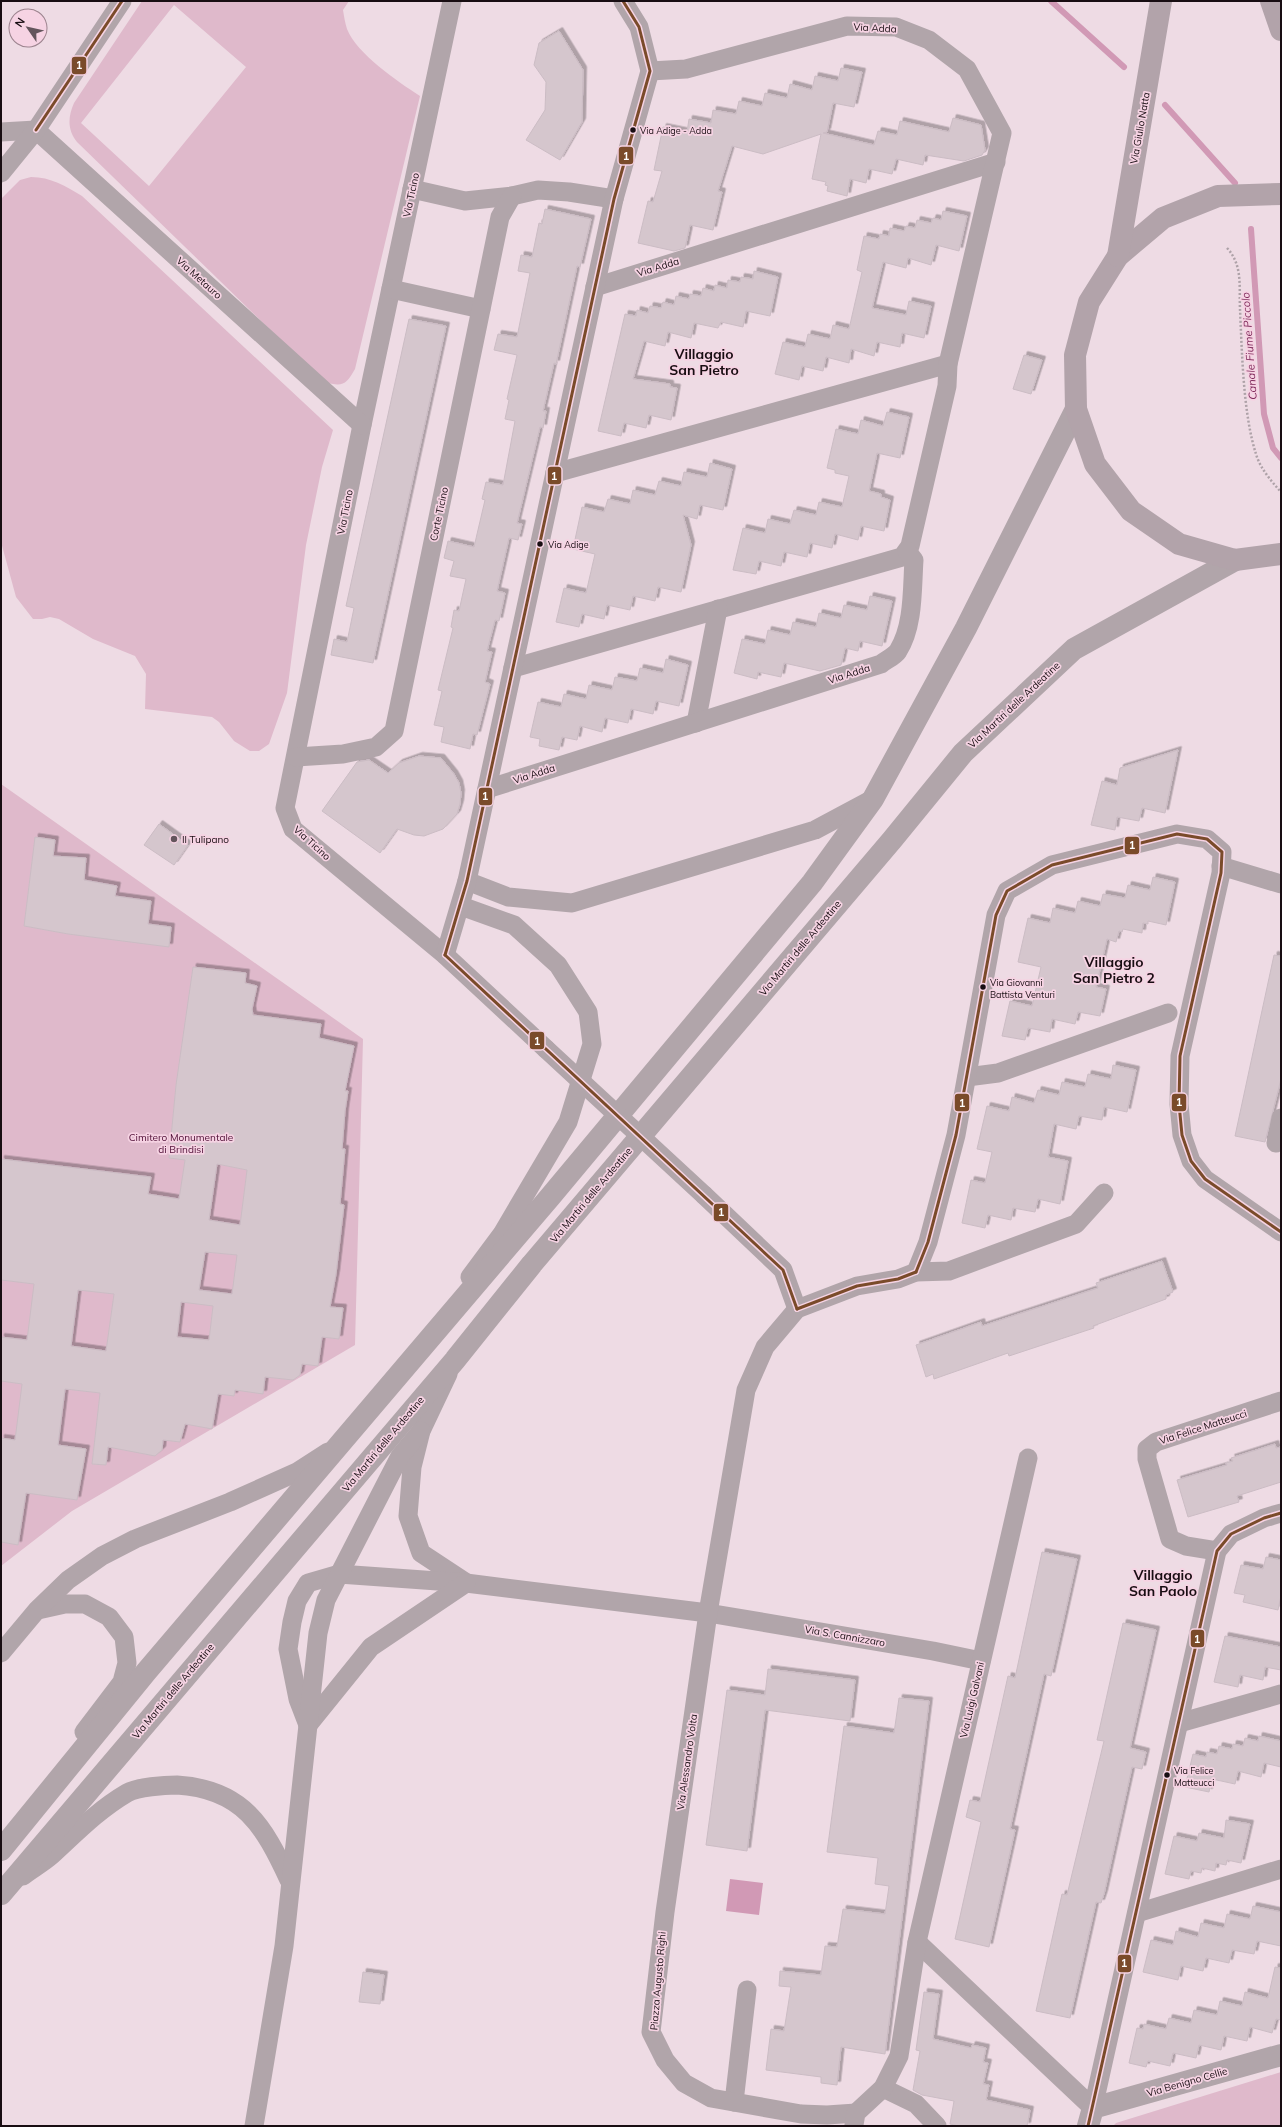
<svg xmlns="http://www.w3.org/2000/svg" width="1282" height="2127" font-family="Mulish,sans-serif">
<style>
.green{fill:#dfb9cb;fill-rule:evenodd}
.water{fill:#d199b5}
.lines{fill:none;stroke-linecap:round;stroke-linejoin:round}
.stream{stroke:#d199b5;stroke-width:6}
.building{fill:#d5c6cd;stroke:#cbbcc4;fill-rule:evenodd;filter:url(#shadow)}
.path{stroke:#aea2a8;stroke-width:2.5;stroke-dasharray:2 2;stroke-linecap:butt}
.minor{stroke:#b1a5aa;stroke-width:19}
.tertiary{stroke:#b1a5aa;stroke-width:22}
.secondary{stroke:#b2a3aa;stroke-width:22}
.minor-bridge{stroke:#b1a5aa;stroke-width:19}
.bus-1-casing{stroke:#f6d3e3;stroke-width:6}
.bus-1{stroke:#7a4b2a;stroke-width:3}
.bus-dot{fill:#180d12;stroke:#f6d3e3;stroke-width:1.5}
.poi-dot{fill:#63555c;stroke:#f6d3e3;stroke-width:1.5}
.labels{text-anchor:middle;dominant-baseline:central;stroke-width:3.5;stroke-linejoin:round;paint-order:stroke}
.bus-label{font-size:9px;fill:#180d12;stroke:#f6d3e3;text-anchor:start}
.street-label{font-size:10px;fill:#180d12;stroke:#f6d3e3}
.poi-label{font-size:10px;fill:#180d12;stroke:#f6d3e3;text-anchor:start}
.park-label{font-size:10px;fill:#4d0c34;stroke:#f6d3e3}
.water-label{font-size:11px;font-style:italic;fill:#812c5d;stroke:#f6d3e3}
.district-label{font-size:14px;font-weight:bold;fill:#180d12;stroke:#f6d3e3}
.line-badge{stroke:#f6d3e3;stroke-width:1.5}
.badge-label{font-size:11px;text-anchor:middle;font-weight:bold;fill:#fff}
</style>
<defs>
<filter id="shadow"><feDropShadow dx="3.5" dy="-3.5" stdDeviation="0" flood-color="#0004"/></filter>
</defs>
<rect width="100%" height="100%" fill="#eedbe4"/>
<g class="green">
<path d="M142,1H349L343,10C344,16 345,23 347,29C357,54 397,81 420,96L355,369C346,385 343,387 324,382L77,142C67,129 68,117 74,103ZM174,5L246,67L149,186L81,123Z"/>
<path d="M31,177C51,177 65,186 82,196L333,430L322,467L306,545L287,693L269,744L259,751H250L234,741L219,722L212,717L145,709L146,674L135,656L93,639L59,619L50,617L42,619H33L16,597L1,542V199L20,180Z"/>
<path d="M1,784L363,1039L355,1345L72,1511L1,1566Z"/>
<path d="M1281,2072V2126H1113L1116,2123Z"/>
</g>
<path class="water" d="M730,1879L763,1883L759,1915L726,1911Z"/>
<g class="lines">
<g class="stream">
<path d="M1051,1L1124,67"/>
<path d="M1165,105L1235,183"/>
<path d="M1251,229L1264,414L1273,448L1281,458"/>
</g>
</g>
<g class="building">
<path d="M559,31L583,70L582,122L560,160L526,140L545,110L546,82L534,65L539,43Z"/>
<path d="M841,68L862,72L854,107L833,103L827,132L823,133L874,145L878,131L897,135L900,121L949,132L953,118L981,125L985,150L982,155L964,161L925,155L923,165L896,159L892,174L869,169L866,183L850,179L847,196L827,191L828,186L825,185L826,182L812,179L821,134L763,154L732,146L718,191L722,192L713,230L690,225L685,248L674,251L638,243L648,201L653,202L662,171L654,170L663,127L687,132L689,119L711,123L713,110L736,114L739,101L762,106L765,93L787,98L790,84L812,90L815,76L838,81Z"/>
<path d="M545,209L591,219L580,267L577,266L556,364L554,363L543,411H546L543,428L540,427L517,523L522,524L518,540L509,538L497,591L505,593L499,621L495,620L487,651L492,652L485,682L490,684L477,735L473,734L470,749L441,742L444,727L434,725L442,691L438,690L453,628L451,627L454,610L459,611L466,579L450,576L454,561L444,558L448,541L474,547L485,500L482,499L486,482L503,485L515,421L505,419L509,400L507,399L517,355L494,350L498,334L517,337L530,273L518,271L521,255L532,257L539,223L542,224Z"/>
<path d="M943,211L967,216L959,251L936,245L931,265L908,258L906,268L883,262L872,308L906,315L909,301L931,306L924,338L902,333L900,347L877,342L874,356L851,349L849,363L826,357L823,371L802,366L799,380L775,374L783,342L805,347L808,334L830,339L833,325L849,329L862,272L857,270L864,236L879,239L880,234L889,236L890,228L904,231L906,226L915,228L917,220L931,223L933,218L941,220Z"/>
<path d="M754,271L778,277L770,316L746,311L743,327L721,322L718,328L694,323L691,338L668,332L665,346L644,341L633,379L670,384V387L677,388L671,420L649,415L646,428L624,423L621,436L598,431L625,314L636,316L637,310L648,313L650,306L661,308L663,302L674,305L676,296L689,299L690,294L701,296L703,288L714,291L715,285L727,288L728,280L740,282L741,277L753,279Z"/>
<path d="M409,319L446,326L373,663L331,655L334,639L347,642L354,608L346,606Z"/>
<path d="M1024,355L1042,360L1031,394L1013,389Z"/>
<path d="M887,412L909,417L900,458L877,453L869,491L881,494V497L890,500L884,531L861,526L858,540L835,534L832,548L810,543L807,557L784,552L781,566L759,561L756,574L733,570L743,528L765,533L768,519L790,524L794,510L816,515L819,502L842,507L849,476L835,473V470L827,468L836,429L858,434L861,420L883,426Z"/>
<path d="M710,463L732,469L723,510L700,505L697,519L683,515L691,545L681,592L658,587L655,601L633,596L630,610L607,605L604,619L582,614L579,627L556,622L564,588L586,593L595,554L573,549L582,507L604,512L608,499L630,504L633,490L655,495L659,481L681,486L684,472L707,477Z"/>
<path d="M870,596L892,601L882,646L860,641L858,651L845,648L841,665L820,671L784,663L781,677L758,672L757,679L734,673L742,639L765,644L768,630L790,635L793,622L816,627L819,613L841,618L844,605L867,610Z"/>
<path d="M666,659L688,665L679,706L656,701L653,714L631,709L628,723L605,718L602,732L580,726L577,740L562,737L559,750L539,746L540,739L530,737L538,702L561,707L564,694L586,699L589,685L612,690L615,677L637,681L640,668L663,673Z"/>
<path d="M1178,750L1165,813L1142,808L1139,821L1117,817L1115,830L1091,825L1102,781L1117,785L1120,768Z"/>
<path d="M419,756L441,758L454,774L459,783L461,793L460,804L457,814L443,829L424,836L414,835L397,829L380,853L322,811L357,762L369,760L388,773L399,763Z"/>
<path d="M159,824L188,845L174,865L144,845Z"/>
<path d="M35,837L55,840L53,856L86,858L84,880L117,886L115,896L151,901L148,924L171,927L169,947L68,934L24,926Z"/>
<path d="M1153,877L1175,882L1166,925L1148,921V924L1143,923L1142,933L1123,929L1122,932L1119,931L1116,942L1107,939L1096,987L1106,989L1100,1016L1078,1012L1075,1024L1052,1019L1050,1032L1028,1028L1025,1040L1002,1036L1010,1001L1032,1006L1041,967L1018,962L1028,918L1050,923L1053,908L1075,913L1078,901L1100,906L1103,894L1125,898L1128,885L1150,890Z"/>
<path d="M1274,955L1281,956V1079L1265,1142L1235,1136Z"/>
<path d="M193,967L246,973L245,983L257,986L252,1009L253,1015L321,1024L319,1038L354,1046L345,1091H348L345,1111L342,1149H345L340,1204L344,1205L336,1274L330,1307L343,1308L339,1339L322,1337L318,1366L302,1364L300,1375L293,1380L265,1377L263,1394L235,1390L234,1396L218,1394L212,1429L185,1424L180,1442L163,1440L162,1450L155,1456L108,1447L106,1465L92,1464L100,1393L65,1389L58,1445L86,1449L77,1500L26,1493L18,1545L1,1542V1438L15,1440L22,1384L1,1381V1337L27,1340L34,1284L1,1280V1159L151,1177L148,1194L179,1199L185,1160L169,1158L176,1085ZM217,1164L247,1170L240,1225L209,1220ZM205,1252L237,1255L232,1294L199,1290ZM78,1290L114,1294L106,1351L71,1346ZM181,1302L213,1306L209,1340L177,1337Z"/>
<path d="M1113,1065L1136,1070L1127,1112L1104,1107L1102,1120L1079,1116L1076,1129L1054,1124L1048,1157L1068,1161L1060,1204L1038,1199L1035,1212L1013,1208L1011,1220L988,1215L985,1228L962,1223L971,1180L985,1183L992,1152L977,1149L987,1106L1009,1111L1012,1097L1034,1103L1038,1090L1059,1095L1062,1082L1085,1087L1088,1074L1111,1079Z"/>
<path d="M1162,1261L1173,1292L1166,1295V1299L1093,1326L1094,1328L1009,1356L1008,1353L934,1379L933,1374L926,1377L916,1345L981,1322L982,1326L1098,1288L1096,1283Z"/>
<path d="M1275,1444L1276,1448L1281,1447V1482L1237,1496L1239,1502L1188,1517L1177,1480L1227,1465L1226,1463L1233,1461L1231,1458Z"/>
<path d="M1042,1552L1077,1559L1051,1676L1044,1674L1010,1829L1015,1830L989,1947L955,1939L981,1822L966,1817L970,1800L980,1802L1008,1676L1015,1678Z"/>
<path d="M1266,1557L1281,1560V1596L1278,1610L1243,1602L1245,1595L1234,1593L1241,1565L1263,1569Z"/>
<path d="M1123,1623L1156,1630L1130,1748L1146,1752L1142,1769L1132,1767L1104,1894L1101,1903L1096,1902L1070,2018L1036,2011L1062,1894L1067,1895L1104,1741L1097,1740Z"/>
<path d="M1225,1636L1281,1647V1670L1265,1667L1263,1680L1240,1675L1238,1687L1214,1682Z"/>
<path d="M768,1669L855,1680L850,1721L765,1710L747,1851L706,1845L727,1690L765,1695Z"/>
<path d="M899,1698L929,1701L885,2054L841,2047L837,2085L821,2083V2077L766,2070L771,2029L784,2031L791,1987L779,1986L780,1971L821,1975L825,1946L837,1947L843,1909L885,1914L889,1886L875,1884L878,1858L827,1852L844,1726L894,1733Z"/>
<path d="M1259,1736L1281,1741V1767L1264,1763L1261,1777L1238,1771L1235,1784L1212,1779L1209,1792L1185,1787L1193,1754L1206,1757L1207,1752L1217,1754L1219,1746L1232,1749L1233,1744L1243,1746L1245,1738L1258,1741Z"/>
<path d="M1226,1820L1250,1824L1241,1863L1227,1860L1226,1865L1216,1863L1215,1871L1202,1868L1201,1873L1191,1871L1189,1879L1165,1874L1174,1836L1197,1841L1199,1833L1224,1838Z"/>
<path d="M1253,1906L1281,1912V1946L1257,1941L1254,1954L1232,1950L1229,1963L1206,1958L1203,1971L1181,1966L1178,1980L1143,1972L1151,1940L1173,1945L1176,1931L1198,1937L1201,1923L1224,1928L1227,1914L1250,1919Z"/>
<path d="M1275,1967L1281,1968V2020L1276,2019L1272,2033L1250,2027L1247,2041L1224,2036L1221,2050L1199,2045L1196,2058L1173,2053L1170,2066L1148,2061L1146,2067L1129,2063L1137,2028L1143,2029L1144,2024L1166,2029L1169,2018L1191,2023L1194,2010L1217,2015L1220,2001L1242,2006L1245,1992L1268,1998Z"/>
<path d="M363,1972L384,1975L380,2004L359,2002Z"/>
<path d="M924,1992L939,1994L933,2039L971,2048L972,2045L986,2048L983,2062L988,2063L983,2084L989,2085L986,2100L1030,2110L1027,2126H958L950,2124L954,2101L922,2095L913,2090L920,2051L916,2050Z"/>
</g>
<g class="lines">
<path class="path" d="M1227,248C1243,265 1239,287 1240,309C1242,351 1243,414 1256,454C1260,468 1271,481 1281,492"/>
<g class="minor">
<path d="M452,1L362,425L285,808L293,829L445,955L546,1049"/>
<path d="M36,130L362,425"/>
<path d="M1,132L36,130"/>
<path d="M1,173L36,130L122,1"/>
<path d="M412,189L465,201L512,196L538,190L569,192L614,199"/>
<path d="M595,287L996,162"/>
<path d="M391,289L481,309"/>
<path d="M555,473L948,364"/>
<path d="M513,668L902,557L910,546L947,386L948,364L1002,133L967,69L929,40L896,27L847,26L686,69L650,71"/>
<path d="M696,723L718,609"/>
<path d="M296,757L343,754L376,747L394,731L500,217L512,196"/>
<path d="M487,789L881,664C886,660 895,656 898,651C914,626 912,588 914,560L907,551"/>
<path d="M1221,866L1281,884"/>
<path d="M467,881L508,897L572,903L815,830L873,799"/>
<path d="M461,906L514,925L558,965L588,1012L592,1044L568,1122L502,1234L470,1277"/>
<path d="M445,955L467,881L614,199L650,71L639,27L623,1"/>
<path d="M967,1077L998,1073L1168,1013"/>
<path d="M1276,1143L1281,1118"/>
<path d="M704,1195L783,1270L797,1309"/>
<path d="M916,1272L928,1242L956,1135L996,915L1007,891L1052,865L1177,834L1207,839L1222,852L1221,873L1180,1056L1179,1104L1182,1135L1191,1161L1205,1179L1281,1232"/>
<path d="M448,1374L421,1431L412,1467L408,1516L421,1553L465,1582"/>
<path d="M1217,1551L1186,1546L1170,1539L1147,1459V1449L1156,1442L1281,1401"/>
<path d="M38,1610L65,1604H85L109,1617L124,1637L127,1663L122,1682L84,1732"/>
<path d="M1,1653L37,1610L68,1580L102,1556L135,1539L230,1502L297,1472L328,1452"/>
<path d="M1179,1723L1281,1694"/>
<path d="M308,1725L298,1699L288,1649L292,1622L297,1601L308,1583L339,1574L466,1583L708,1613L933,1651L981,1661"/>
<path d="M308,1725L371,1647L466,1583"/>
<path d="M23,1876C32,1869 43,1863 52,1855C76,1833 98,1810 127,1793C137,1787 165,1785 177,1785C243,1789 264,1826 289,1880"/>
<path d="M1137,1913L1281,1869"/>
<path d="M917,1942L1093,2108L1217,1551L1231,1534L1264,1518L1281,1513"/>
<path d="M883,2088L916,2104L937,2126"/>
<path d="M734,2102L747,1990"/>
<path d="M856,2113L827,2115L801,2114L711,2098L684,2083L665,2060L651,2032L665,1912L708,1613L746,1390L765,1347L797,1309L857,1286L898,1279L916,1272L949,1271L1076,1224L1104,1193"/>
<path d="M854,2125L856,2113L883,2088L899,2056L917,1942L1028,1458"/>
<path d="M254,2126L284,1946L318,1633L326,1600L400,1456L421,1431"/>
</g>
<g class="tertiary">
<path d="M1,1850L146,1672L550,1197L812,883L873,799L966,628L1076,409"/>
<path d="M1,1894L455,1360L532,1264L892,840L963,753L1074,649L1235,560"/>
<path d="M1088,2126L1093,2108L1281,2055"/>
</g>
<g class="secondary">
<path d="M1271,1L1281,30"/>
<path d="M1281,194L1218,196L1163,218L1118,256L1089,302L1075,355L1076,409L1095,464L1131,511L1179,544L1235,560L1281,554"/>
<path d="M1118,256L1161,1"/>
</g>
<path class="minor-bridge" d="M546,1049L704,1195"/>
<defs>
<g id="bus-1">
<path d="M36,130L122,1"/>
<path d="M445,955L467,881L614,199L650,71L639,27L623,1"/>
<path d="M445,955L783,1270L797,1309"/>
<path d="M916,1272L928,1242L956,1135L996,915L1007,891L1052,865L1177,834L1207,839L1222,852L1221,873L1180,1056L1179,1104L1182,1135L1191,1161L1205,1179L1281,1232"/>
<path d="M797,1309L857,1286L898,1279L916,1272"/>
<path d="M1088,2126L1217,1551L1231,1534L1264,1518L1281,1513"/>
</g>
</defs>
<use href="#bus-1" class="bus-1-casing"/>
<use href="#bus-1" class="bus-1"/>
</g>
<g class="bus-dot">
<circle cx="633" cy="130" r="3.5"/>
<circle cx="540" cy="544" r="3.5"/>
<circle cx="983" cy="987" r="3.5"/>
<circle cx="1167" cy="1775" r="3.5"/>
</g>
<circle class="poi-dot" cx="174" cy="839" r="4"/>
<g class="labels">
<g class="bus-label">
<text x="640" y="130">Via Adige - Adda</text>
<text x="548" y="544">Via Adige</text>
<text x="990" y="982">Via Giovanni<tspan x="990" dy="12">Battista Venturi</tspan></text>
<text x="1174" y="1770">Via Felice<tspan x="1174" dy="12">Matteucci</tspan></text>
</g>
<g class="street-label">
<text transform="translate(875 28) rotate(3)">Via Adda</text>
<text transform="translate(1140 128) rotate(-80)">Via Giulio Natta</text>
<text transform="translate(411 195) rotate(-78)">Via Ticino</text>
<text transform="translate(658 267) rotate(-17)">Via Adda</text>
<text transform="translate(199 278) rotate(42)">Via Metauro</text>
<text transform="translate(345 512) rotate(-79)">Via Ticino</text>
<text transform="translate(439 514) rotate(-78)">Corte Ticino</text>
<text transform="translate(849 674) rotate(-18)">Via Adda</text>
<text transform="translate(1014 705) rotate(-43)">Via Martiri delle Ardeatine</text>
<text transform="translate(534 774) rotate(-18)">Via Adda</text>
<text transform="translate(312 843) rotate(42)">Via Ticino</text>
<text transform="translate(800 948) rotate(-50)">Via Martiri delle Ardeatine</text>
<text transform="translate(591 1195) rotate(-50)">Via Martiri delle Ardeatine</text>
<text transform="translate(1203 1427) rotate(-18)">Via Felice Matteucci</text>
<text transform="translate(383 1444) rotate(-50)">Via Martiri delle Ardeatine</text>
<text transform="translate(845 1636) rotate(10)">Via S. Cannizzaro</text>
<text transform="translate(173 1691) rotate(-50)">Via Martiri delle Ardeatine</text>
<text transform="translate(972 1700) rotate(-77)">Via Luigi Galvani</text>
<text transform="translate(687 1762) rotate(-82)">Via Alessandro Volta</text>
<text transform="translate(658 1981) rotate(-85)">Piazza Augusto Righi</text>
<text transform="translate(1187 2082) rotate(-16)">Via Benigno Cellie</text>
</g>
<g class="poi-label">
<text x="182" y="839">Il Tulipano</text>
</g>
<g class="park-label">
<text x="181" y="1137">Cimitero Monumentale<tspan x="181" dy="12">di Brindisi</tspan></text>
</g>
<g class="water-label">
<text transform="translate(1249 346) rotate(-94)">Canale Fiume Piccolo</text>
</g>
<g class="district-label">
<text x="704" y="354">Villaggio<tspan x="704" dy="16">San Pietro</tspan></text>
<text x="1114" y="962">Villaggio<tspan x="1114" dy="16">San Pietro 2</tspan></text>
<text x="1163" y="1575">Villaggio<tspan x="1163" dy="16">San Paolo</tspan></text>
</g>
</g>
<g class="line-badge">
<rect x="71" y="56" width="16" height="19" rx="4" fill="#7a4b2a"/>
<rect x="618" y="146" width="16" height="19" rx="4" fill="#7a4b2a"/>
<rect x="547" y="466" width="15" height="19" rx="4" fill="#7a4b2a"/>
<rect x="478" y="787" width="15" height="19" rx="4" fill="#7a4b2a"/>
<rect x="1124" y="836" width="16" height="19" rx="4" fill="#7a4b2a"/>
<rect x="529" y="1031" width="16" height="19" rx="4" fill="#7a4b2a"/>
<rect x="1171" y="1093" width="16" height="19" rx="4" fill="#7a4b2a"/>
<rect x="954" y="1093" width="16" height="19" rx="4" fill="#7a4b2a"/>
<rect x="713" y="1203" width="16" height="19" rx="4" fill="#7a4b2a"/>
<rect x="1190" y="1629" width="15" height="19" rx="4" fill="#7a4b2a"/>
<rect x="1117" y="1954" width="15" height="19" rx="4" fill="#7a4b2a"/>
</g>
<g class="badge-label">
<text x="79" y="69">1</text>
<text x="626" y="160">1</text>
<text x="554" y="480">1</text>
<text x="485" y="800">1</text>
<text x="1132" y="849">1</text>
<text x="537" y="1045">1</text>
<text x="1179" y="1106">1</text>
<text x="962" y="1107">1</text>
<text x="721" y="1216">1</text>
<text x="1197" y="1643">1</text>
<text x="1124" y="1967">1</text>
</g>
<rect width="1282" height="2127" fill="none" stroke="#180d12" stroke-width="4"/>
<g transform="translate(28 28) rotate(304)"><circle r="19" fill="#f6d3e3" stroke="#9d848f"/>
<path d="M0-3L7 15L0 10L-7 15Z" fill="#63555c"/>
<text y="-6" font-size="11" font-weight="bold" text-anchor="middle" fill="#180d12">N</text>
</g>
</svg>
